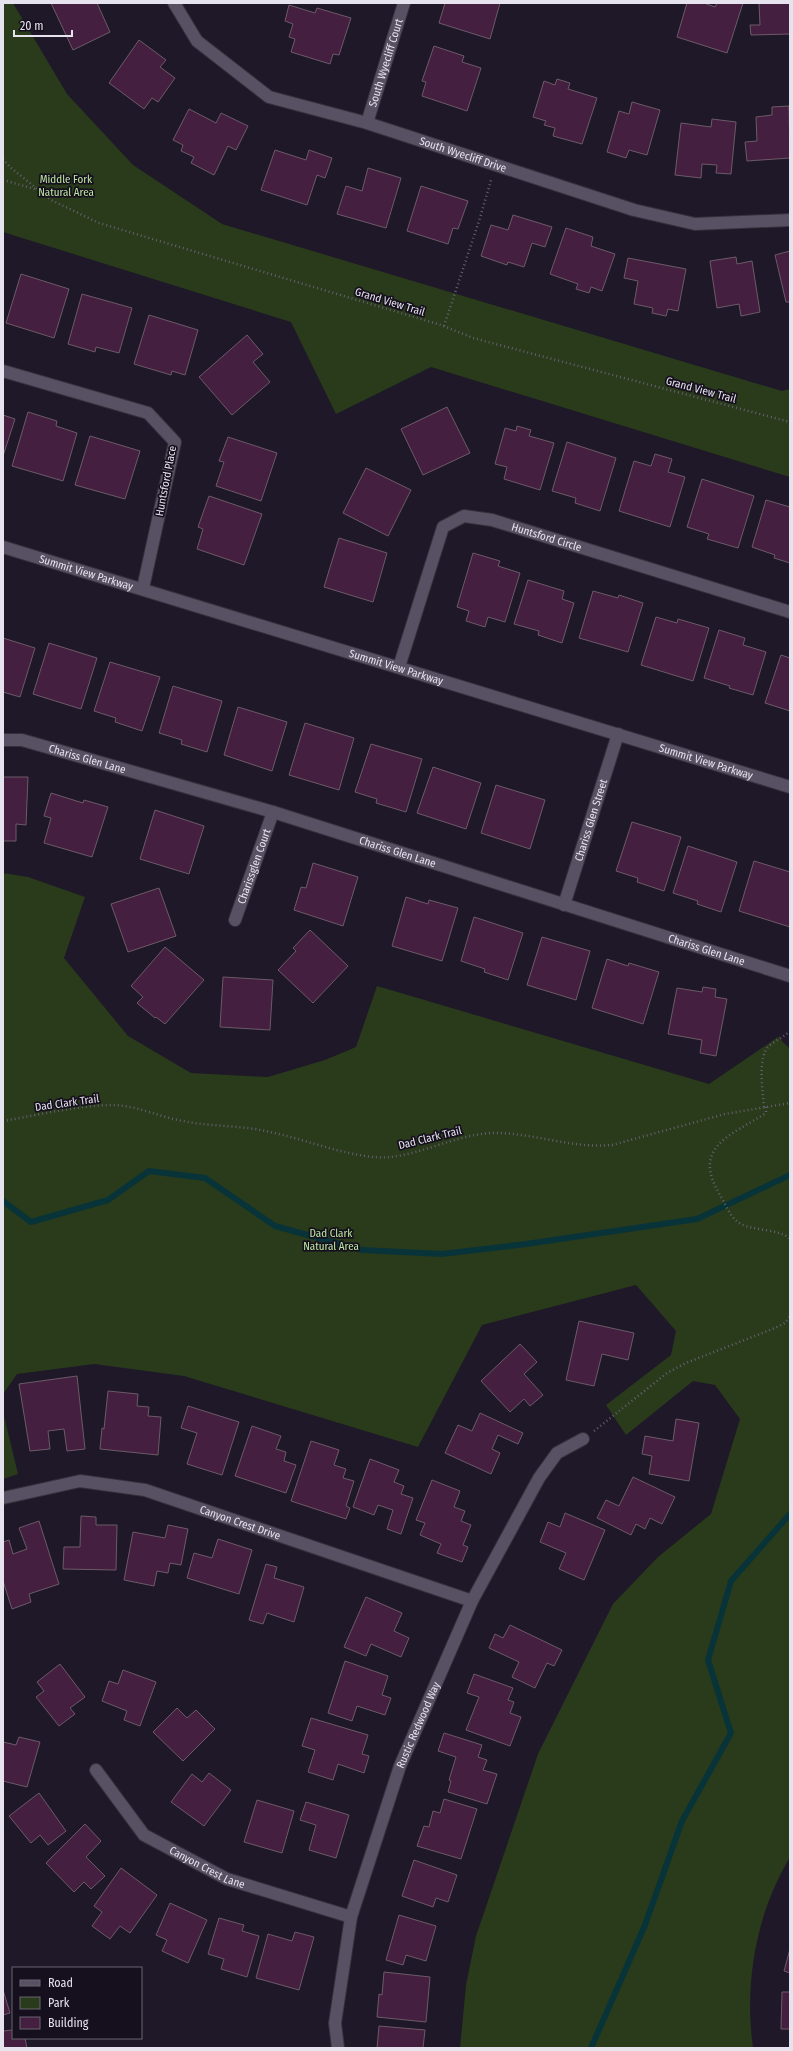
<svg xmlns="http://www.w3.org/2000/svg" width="793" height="2051" font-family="'Fira Sans Condensed',sans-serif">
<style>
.green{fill:#293b1b}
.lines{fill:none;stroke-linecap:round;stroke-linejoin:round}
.stream{stroke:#083439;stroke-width:6}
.building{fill:#451f40;stroke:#6c5a68}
.minor-casing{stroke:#35313c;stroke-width:14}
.path{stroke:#66606f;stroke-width:2.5;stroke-dasharray:1 3;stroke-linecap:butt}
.minor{stroke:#575163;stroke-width:12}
.labels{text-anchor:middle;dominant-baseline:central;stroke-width:3.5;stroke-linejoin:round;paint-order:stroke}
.street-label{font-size:11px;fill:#e7e3ee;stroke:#150f1e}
.park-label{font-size:11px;fill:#bce79e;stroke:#150f1e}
</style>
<rect width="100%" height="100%" fill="#1f1828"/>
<g class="green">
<path d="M3,3H13L67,94L133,165L222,224L782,391L790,389V477L431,367L336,414L291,322L3,232Z"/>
<path d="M3,873L28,877L85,897L64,958L128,1036L191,1073L268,1077L325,1060L356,1047L377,986L709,1084L778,1037L790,1049V1857C756,1914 744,1982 753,2048H460L466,1985L476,1936L538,1754L613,1604L658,1557L711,1514L740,1419L715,1385L693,1381L626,1435L606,1405L671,1355L676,1331L636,1285L482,1325L418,1447L184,1376L94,1364L17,1374L3,1394Z"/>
<path d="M3,1412L18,1474L3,1479Z"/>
</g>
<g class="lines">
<g class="stream">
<path d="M3,1201L31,1222L108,1200L149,1171L205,1178L275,1226L362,1250L442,1254L526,1244L697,1219L790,1175"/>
<path d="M591,2048L645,1925L682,1821L731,1733L708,1660L731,1581L790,1514"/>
</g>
</g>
<g class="building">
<path d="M51,3H97L110,32L73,50Z"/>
<path d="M445,3H500L490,39L439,23Z"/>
<path d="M687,3H704L715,7L717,3H743L727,53L677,37Z"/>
<path d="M759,3H790V34L751,35L750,25H760Z"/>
<path d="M289,5L315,13L317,8L351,18L339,55L333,54L330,64L291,52L295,39L289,37L293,24L285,21Z"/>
<path d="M139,40L166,60L160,67L175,78L158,102L152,98L144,109L109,83Z"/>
<path d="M434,46L464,56L462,62L481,68L467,111L422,96L426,82L422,81Z"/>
<path d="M557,79L570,83L568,89L597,98L582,144L553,136L555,128L544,125L546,121L533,117L544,81L555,85Z"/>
<path d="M632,102L660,110L647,155L629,150L626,158L607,152L619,111L629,114Z"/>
<path d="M789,106L790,158L747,161L745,142L757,141L756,117L772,115V107Z"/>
<path d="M189,109L216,123L221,113L248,126L236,150L228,146L214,175L191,163L194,157L181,151L183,145L173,140Z"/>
<path d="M712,119L736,122L731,174L716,173L717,165L702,164L701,178L675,175L681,123L711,127Z"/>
<path d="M275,150L306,160L309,150L332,158L325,178L317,175L307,205L261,190Z"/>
<path d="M368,168L401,178L386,228L337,214L346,186L362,191Z"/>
<path d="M421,186L468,201L458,229L453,228L448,244L407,231Z"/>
<path d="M513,215L552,227L545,247L532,243L524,267L508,262L507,265L481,256L491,225L508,230Z"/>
<path d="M566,228L593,237L591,246L615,254L602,291L591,287L589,293L576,289L578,284L550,274Z"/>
<path d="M790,251V302H786L775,255Z"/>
<path d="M736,257L737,264L752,261L760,312L741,316L739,304L717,308L710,261Z"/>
<path d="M628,258L686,269L678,311L668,309L666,316L652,313L653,308L634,304L638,281L624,278Z"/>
<path d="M21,274L69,289L54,338L6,323Z"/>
<path d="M82,294L132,308L119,353L96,347L95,352L68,344Z"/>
<path d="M149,315L198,330L185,375L172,371L171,375L134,364Z"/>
<path d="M247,335L263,354L253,362L270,382L232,415L199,377Z"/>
<path d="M447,407L470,453L423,475L401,429Z"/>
<path d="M28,412L57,421L56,426L77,433L63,481L12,466Z"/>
<path d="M3,415L15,419L3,456Z"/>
<path d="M517,426L531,430L529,436L554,443L540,490L504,479L507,467L495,464L505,428L516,431Z"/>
<path d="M90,436L140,451L125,499L75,485Z"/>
<path d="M228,437L277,453L261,501L216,486L224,462L219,461Z"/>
<path d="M567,442L616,458L600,511L575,503L576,498L552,491Z"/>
<path d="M655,454L672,459L668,472L685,477L670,527L619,511L634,461L651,466Z"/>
<path d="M366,468L411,490L388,536L343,513Z"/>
<path d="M702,479L754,496L738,548L707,539L709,534L687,527Z"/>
<path d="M209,496L262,514L244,565L197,549L203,529L198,527Z"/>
<path d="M766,500L790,507V563L774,558L775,555L752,547Z"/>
<path d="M339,538L387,553L373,602L324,587Z"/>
<path d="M473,553L500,561L498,566L520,573L505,622L488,617L485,627L466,621L469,611L457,607Z"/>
<path d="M528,580L564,591L562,599L574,603L562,643L538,635L539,631L514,624Z"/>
<path d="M593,591L618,598L619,595L643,603L628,652L579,638Z"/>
<path d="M656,617L677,623L678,619L709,628L693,681L641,665Z"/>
<path d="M719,630L745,638L743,645L766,652L753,695L729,688L730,686L704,678Z"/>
<path d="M3,638L35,648L20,697L3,692Z"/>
<path d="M49,643L97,658L81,709L33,694Z"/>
<path d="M781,655L790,658V711L765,703Z"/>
<path d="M110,662L160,677L142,731L115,722L116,718L94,711Z"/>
<path d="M173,686L222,701L207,752L181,744L182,740L159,733Z"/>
<path d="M238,707L287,722L272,771L224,755Z"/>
<path d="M305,723L354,738L339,790L289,775Z"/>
<path d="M371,744L422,759L406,812L376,803L377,799L355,792Z"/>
<path d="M433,767L481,783L466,829L417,813Z"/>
<path d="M3,777H28L26,825L16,824V841H3Z"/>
<path d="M496,785L545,800L530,849L481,833Z"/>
<path d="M51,793L83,803L84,800L108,807L92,857L44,843L51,818L44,816Z"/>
<path d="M155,810L204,826L189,874L140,859Z"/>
<path d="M632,822L681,837L664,891L637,882L638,878L616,871Z"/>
<path d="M688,846L737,862L721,912L697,904L698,901L673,893Z"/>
<path d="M754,861L790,872V927L739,911Z"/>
<path d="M313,863L358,877L343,926L294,910L301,887L306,888Z"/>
<path d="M159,888L176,936L128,952L111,904Z"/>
<path d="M406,897L428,904L429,900L458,908L442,961L392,946Z"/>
<path d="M474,917L523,933L508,980L484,972L485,969L461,961Z"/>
<path d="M310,930L348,966L313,1003L278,970L296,951L293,948Z"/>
<path d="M542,937L590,951L576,1000L527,985Z"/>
<path d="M165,947L204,980L165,1024L156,1017L155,1018L137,1003L143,997L131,986Z"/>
<path d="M607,959L628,966L629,963L659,972L643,1024L592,1008Z"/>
<path d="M223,977L273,980L270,1030L220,1027Z"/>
<path d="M703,987L716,989L715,997L727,999L716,1056L700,1053L702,1040L668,1034L677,988L702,992Z"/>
<path d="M579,1321L634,1333L628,1360L602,1354L594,1386L566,1380Z"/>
<path d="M520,1344L537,1362L524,1374L543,1395L530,1406L524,1399L510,1412L481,1381Z"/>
<path d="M77,1376L85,1449L67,1451L64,1429L48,1431L50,1449L30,1451L19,1384Z"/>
<path d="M108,1391L138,1394L137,1406L149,1407L148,1416L161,1417L158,1455L100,1449L102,1428L104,1429Z"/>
<path d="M188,1406L239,1422L222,1475L187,1464L197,1433L181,1428Z"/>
<path d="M480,1413L523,1433L518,1444L498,1435L492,1449L500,1453L491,1474L445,1453L458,1425L472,1431Z"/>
<path d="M676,1419L699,1423L689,1481L649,1474L652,1456L642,1454L645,1436L673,1441Z"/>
<path d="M252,1426L281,1436L276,1449L286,1452L284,1461L296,1465L286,1493L235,1476Z"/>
<path d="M311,1441L339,1450L334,1465L346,1469L343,1478L354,1481L346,1506L350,1508L346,1519L291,1501Z"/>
<path d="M370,1459L399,1470L394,1482L404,1486L401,1494L413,1498L401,1534L387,1529L393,1510L378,1505L374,1515L353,1507Z"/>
<path d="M633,1477L675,1497L662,1524L650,1518L645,1529L636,1524L631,1535L597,1518L606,1500L619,1506Z"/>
<path d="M432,1480L460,1491L454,1507L465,1511L461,1521L471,1525L463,1545L468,1547L462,1562L437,1553L441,1544L420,1535L425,1523L416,1520Z"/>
<path d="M565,1513L605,1530L584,1580L559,1569L566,1553L540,1542L548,1522L560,1527Z"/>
<path d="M81,1516L96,1517V1525H117L116,1570L63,1569L64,1547H80Z"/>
<path d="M39,1521L59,1584L29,1594L31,1602L12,1609L3,1581V1542L9,1540L13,1554L27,1549L19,1528Z"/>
<path d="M168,1525L188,1529L181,1565L170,1563L168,1573L157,1571L154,1586L124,1580L133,1532L165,1538Z"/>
<path d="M218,1539L252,1550L239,1594L187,1578L194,1553L212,1558Z"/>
<path d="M266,1564L277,1567L274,1578L304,1587L294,1622L267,1613L263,1624L249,1620Z"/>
<path d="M366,1597L402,1613L394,1631L409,1638L401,1657L371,1644L366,1656L344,1647Z"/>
<path d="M510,1625L562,1650L554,1666L547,1663L535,1688L512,1677L519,1662L489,1648L495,1634L503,1638Z"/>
<path d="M345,1661L388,1676L382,1695L391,1698L385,1715L357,1706L352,1721L328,1713Z"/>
<path d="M60,1664L85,1697L70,1708L75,1714L59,1726L36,1697L44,1691L37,1682Z"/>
<path d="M123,1670L156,1682L140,1726L124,1720L127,1711L102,1701L109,1681L118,1684Z"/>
<path d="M474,1674L513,1688L508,1700L514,1702L510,1713L521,1717L510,1746L466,1730L479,1697L467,1693Z"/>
<path d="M177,1708L187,1718L196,1710L215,1729L183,1761L153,1732Z"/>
<path d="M311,1718L368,1735L362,1754L369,1756L364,1773L338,1764L333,1780L308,1772L315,1750L302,1746Z"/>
<path d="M444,1733L482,1745L478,1757L487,1760L483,1770L497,1774L487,1804L448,1792L451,1781L449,1780L456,1757L438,1751Z"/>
<path d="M19,1737L40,1742L27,1787L3,1781V1742L16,1745Z"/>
<path d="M209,1773L231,1790L204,1826L171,1802L192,1774L202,1782Z"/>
<path d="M39,1793L66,1831L48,1845L40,1835L31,1843L9,1816Z"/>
<path d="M444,1799L477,1809L461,1859L417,1846L424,1826L429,1827L433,1811L440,1813Z"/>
<path d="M257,1800L294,1811L282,1853L244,1842Z"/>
<path d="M306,1802L349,1815L336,1858L309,1850L316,1825L300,1820Z"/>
<path d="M85,1824L101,1841L86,1857L105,1876L91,1889L84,1882L74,1892L46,1863Z"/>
<path d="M414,1860L457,1875L448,1902L436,1898L433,1907L402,1896Z"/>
<path d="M121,1868L157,1895L130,1933L120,1926L110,1939L92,1926L102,1912L94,1906Z"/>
<path d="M170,1903L207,1920L188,1963L162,1951L167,1940L156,1935Z"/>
<path d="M399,1915L436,1926L426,1961L406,1955L403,1965L386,1960Z"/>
<path d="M219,1918L244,1925L242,1931L259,1936L247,1977L221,1969L224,1959L208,1954Z"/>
<path d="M295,1932L314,1937L299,1990L256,1978L268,1934L292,1941Z"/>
<path d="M790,1949V1973L784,1971Z"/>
<path d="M384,1972L430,1977L426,2022L377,2017L379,1994L382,1995Z"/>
<path d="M3,1990L10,2013L3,2015Z"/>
<path d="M782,1992H790V2029H781Z"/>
<path d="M379,2026L425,2030L423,2048H377Z"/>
<path d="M13,2030V2038H25L27,2048H3V2031Z"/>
</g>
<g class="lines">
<defs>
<g id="minor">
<path id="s1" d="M174,3L197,41L269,97L367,123L634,210L695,224L790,220"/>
<path id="s2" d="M367,123L404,3"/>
<path d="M3,371L148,413L175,442L143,588"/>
<path id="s3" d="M3,547L790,787"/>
<path id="s4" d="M399,667L443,527L464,516L492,520L790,612"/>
<path id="s5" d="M3,740H22L273,812L790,976"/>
<path id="s6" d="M564,905L618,734"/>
<path id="s7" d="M235,920L273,812"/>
<path id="s8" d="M3,1498L80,1481L145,1490L472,1601"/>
<path id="s9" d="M96,1770L144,1835L227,1879L351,1917"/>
<path id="s10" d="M338,2048L335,2023L351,1917L400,1766L472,1601L539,1478L557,1453L583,1439"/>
</g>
</defs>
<use href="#minor" class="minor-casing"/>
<g class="path">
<path d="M3,159L10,167L51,200L99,223L441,325L473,338L790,422"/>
<path d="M3,180L35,189"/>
<path d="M444,326L480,218L491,180"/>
<path d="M764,1107C763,1092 757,1057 769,1046C776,1040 784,1037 790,1031"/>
<path d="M766,1107V1113C730,1136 691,1147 720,1195C726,1205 730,1218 741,1224C754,1231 781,1229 790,1239"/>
<path d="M3,1121C38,1115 75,1106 111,1105C136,1105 159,1117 183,1121C212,1127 242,1125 270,1132C304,1139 337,1153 373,1157C411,1161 452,1135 491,1133C532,1132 571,1149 612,1145L725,1114L790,1103"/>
<path d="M594,1431L667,1373L686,1363L775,1328L785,1323L790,1316"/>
</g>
<use href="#minor" class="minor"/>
</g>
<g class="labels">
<g class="street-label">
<text stroke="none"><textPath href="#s2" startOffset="63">South Wyecliff Court</textPath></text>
<text stroke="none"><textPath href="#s1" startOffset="338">South Wyecliff Drive</textPath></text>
<text transform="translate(390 302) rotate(17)">Grand View Trail</text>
<text transform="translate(701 390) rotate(15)">Grand View Trail</text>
<text transform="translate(166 481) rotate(-79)">Huntsford Place</text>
<text stroke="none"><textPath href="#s4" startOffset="256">Huntsford Circle</textPath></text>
<text stroke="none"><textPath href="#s3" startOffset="87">Summit View Parkway</textPath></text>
<text stroke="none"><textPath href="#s3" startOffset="411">Summit View Parkway</textPath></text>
<text stroke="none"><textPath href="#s5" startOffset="87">Chariss Glen Lane</textPath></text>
<text stroke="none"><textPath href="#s3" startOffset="735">Summit View Parkway</textPath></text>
<text stroke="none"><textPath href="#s6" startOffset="89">Chariss Glen Street</textPath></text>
<text stroke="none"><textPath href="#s5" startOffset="411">Chariss Glen Lane</textPath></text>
<text stroke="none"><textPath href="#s7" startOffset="57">Charissglen Court</textPath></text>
<text stroke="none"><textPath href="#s5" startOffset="735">Chariss Glen Lane</textPath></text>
<text transform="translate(67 1103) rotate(-8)">Dad Clark Trail</text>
<text transform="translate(430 1138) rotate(-14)">Dad Clark Trail</text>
<text stroke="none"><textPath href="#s8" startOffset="245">Canyon Crest Drive</textPath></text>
<text stroke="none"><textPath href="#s10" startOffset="336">Rustic Redwood Way</textPath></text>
<text stroke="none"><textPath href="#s9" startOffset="152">Canyon Crest Lane</textPath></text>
</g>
<g class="park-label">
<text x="66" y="179">Middle Fork<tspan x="66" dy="13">Natural Area</tspan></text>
<text x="331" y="1233">Dad Clark<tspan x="331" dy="13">Natural Area</tspan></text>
</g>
</g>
<rect width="793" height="2051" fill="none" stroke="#e7e3ee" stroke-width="8"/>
<rect x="12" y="1967" width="130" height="72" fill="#150f1e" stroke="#696471"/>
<rect x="20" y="1980" width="20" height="6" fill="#575163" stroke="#696471"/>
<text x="48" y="1987" font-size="12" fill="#e7e3ee">Road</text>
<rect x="20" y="1997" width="20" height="12" fill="#293b1b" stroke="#696471"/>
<text x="48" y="2007" font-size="12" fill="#e7e3ee">Park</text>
<rect x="20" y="2017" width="20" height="12" fill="#451f40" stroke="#696471"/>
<text x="48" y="2027" font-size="12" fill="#e7e3ee">Building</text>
<path d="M14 30v6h58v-6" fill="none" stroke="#e7e3ee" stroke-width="2"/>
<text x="20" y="30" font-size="12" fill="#e7e3ee" stroke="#150f1e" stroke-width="3" paint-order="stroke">20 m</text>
</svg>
